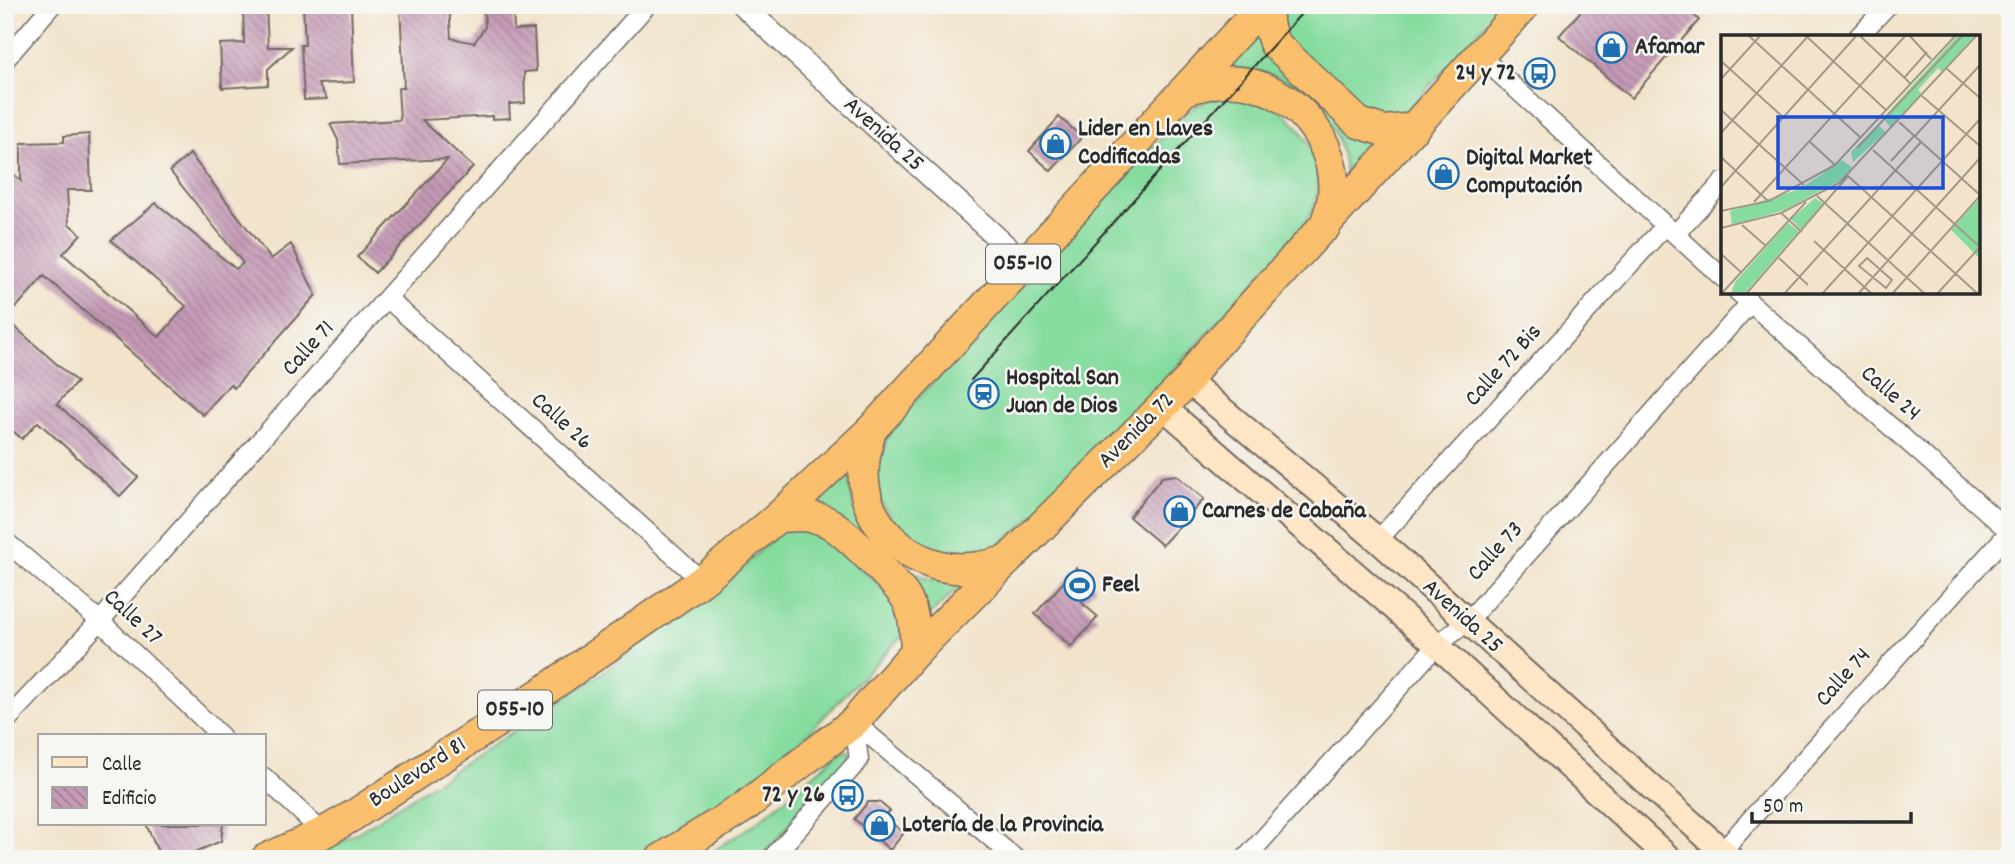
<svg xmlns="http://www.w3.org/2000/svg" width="2015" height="864" font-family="Dekko,sans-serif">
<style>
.grass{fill:#86dc9f;stroke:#588465;stroke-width:2}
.building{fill:url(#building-back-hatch)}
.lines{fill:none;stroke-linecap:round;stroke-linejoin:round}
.minor-casing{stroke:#716b63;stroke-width:21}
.tertiary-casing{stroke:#716b63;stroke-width:24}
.secondary-casing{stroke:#716b63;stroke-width:28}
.trunk-casing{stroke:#716b63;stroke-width:33}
.minor{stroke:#fff;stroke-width:18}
.tertiary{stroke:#fff;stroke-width:21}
.secondary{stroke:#fde5c5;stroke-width:24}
.trunk{stroke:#f9bf6d;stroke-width:30}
.tram{stroke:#2b2b2b;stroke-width:2}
.labels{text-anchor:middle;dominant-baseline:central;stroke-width:5;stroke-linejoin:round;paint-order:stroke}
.shield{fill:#f6f6f2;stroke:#686867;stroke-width:2}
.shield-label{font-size:23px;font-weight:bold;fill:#2b2b2b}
.poi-label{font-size:24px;font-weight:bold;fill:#2b2b2b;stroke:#f6f6f2;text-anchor:start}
.street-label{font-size:24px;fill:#2b2b2b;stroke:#f6f6f2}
.inset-road{fill:none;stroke:#a2998a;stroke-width:2}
.view{fill:#1d4ed8;fill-opacity:0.15;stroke:#1d4ed8;stroke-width:3.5}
.inset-edge{fill:none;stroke:#2b2b2b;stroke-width:3.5}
</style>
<defs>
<pattern id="building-back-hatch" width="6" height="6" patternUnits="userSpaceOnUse" patternTransform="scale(1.75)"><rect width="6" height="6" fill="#c599b6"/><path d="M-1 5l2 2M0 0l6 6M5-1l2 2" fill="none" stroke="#a07d94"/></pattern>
</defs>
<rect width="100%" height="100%" fill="#f6f6f2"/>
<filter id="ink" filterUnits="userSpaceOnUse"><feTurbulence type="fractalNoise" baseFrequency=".0143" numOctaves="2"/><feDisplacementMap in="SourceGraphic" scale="14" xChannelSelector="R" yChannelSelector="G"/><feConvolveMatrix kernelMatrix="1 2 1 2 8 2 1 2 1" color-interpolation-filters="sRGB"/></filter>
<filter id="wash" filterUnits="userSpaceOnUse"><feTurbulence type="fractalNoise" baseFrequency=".00686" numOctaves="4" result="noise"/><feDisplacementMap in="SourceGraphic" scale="28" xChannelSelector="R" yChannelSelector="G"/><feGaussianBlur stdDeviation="1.57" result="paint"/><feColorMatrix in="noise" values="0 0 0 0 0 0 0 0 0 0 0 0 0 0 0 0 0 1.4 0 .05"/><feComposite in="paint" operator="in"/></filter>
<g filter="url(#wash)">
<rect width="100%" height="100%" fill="#f2e3ca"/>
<g class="grass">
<path d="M1282,5H1502L1408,110L1395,119H1377L1284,40Z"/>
<path d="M1258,30L1379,141L1346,179C1341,108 1292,67 1223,68Z"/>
<path d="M1226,95C1234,96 1245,95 1253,97C1292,108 1323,150 1318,191C1316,204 1310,215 1304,226C1228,310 1153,396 1073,476C1046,502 1019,536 984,552C978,554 970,554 964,554C927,557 896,534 881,501C868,474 883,444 896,421L1185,113L1207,100Z"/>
<path d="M848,467C850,485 851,505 859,521C871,546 910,575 936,581C945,582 955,582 964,582L928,617L922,597L906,580L811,505Z"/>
<path d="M787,525L817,526L905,609V633L776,766L705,816L626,859H310L357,833L588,683L724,584Z"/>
<path d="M846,751L849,753L850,759L759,859H701L759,821L840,752Z"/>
</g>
<g id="blocks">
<g class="building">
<path d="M243,5H266L268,47H292L268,69V85L222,88L220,44L244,43Z"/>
<path d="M303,5H351L354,82L318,84L327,99L304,100L301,45H305Z"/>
<path d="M400,5H449L451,38L474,43L485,27L484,5H513L514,30L534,29L536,71L524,72L525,103L509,104L510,118L492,119V116L422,120L473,167L375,273L357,257L448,159L340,164L338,140L330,124L400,120L398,88H404Z"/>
<path d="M1586,5H1682L1699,20L1631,98L1559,36Z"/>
<path d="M1059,117L1082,137L1051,171L1029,151Z"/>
<path d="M89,134L91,190H67L69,224L81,234L63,254L159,337L186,306L111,240L156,203L236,269L243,263L170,171L190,154L271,259L291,244L316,295L234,388L230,384L203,415L44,276L6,319L77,382L57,404L138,477L120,496L38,422L22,439L5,424V166L21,181V143L64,142V136Z"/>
<path d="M1176,475L1204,499L1162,545L1129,517L1162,477Z"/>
<path d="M1076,568L1096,587L1082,603L1098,617L1071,647L1035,614Z"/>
<path d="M868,802H879L890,811L884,817L904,833L890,850L854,819Z"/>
<path d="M146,824H223L221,841L179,859H161Z"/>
</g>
</g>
</g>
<g filter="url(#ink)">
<use href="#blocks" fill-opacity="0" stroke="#716b63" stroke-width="2"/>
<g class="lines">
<defs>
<g id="minor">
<path d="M1858,37L1888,5"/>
<path d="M1480,56L1723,278"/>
<path d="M5,60L52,5"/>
<path d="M1675,234L1723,182"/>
<path d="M1738,292L2010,532"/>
<path d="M387,298L702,581"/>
<path d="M1378,540L1665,226"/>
<path d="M5,541L100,621L221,736"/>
<path d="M5,722L100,621L647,5"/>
<path d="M854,722L1016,859"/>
<path d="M264,777L323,833"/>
<path d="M771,859L859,760L854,722"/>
<path d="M1245,859L1437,645L1467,622L1750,303"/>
<path d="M1715,859L2010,531"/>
</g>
<path id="tertiary" d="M742,5L1025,263"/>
<g id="secondary">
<path d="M1188,381L1378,540L1731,859"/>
<path d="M1162,406L1437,645L1670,859"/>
</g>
<g id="trunk">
<path d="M1268,5V24L1274,43L1359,123L1384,131L1414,128"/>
<path d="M1186,90C1203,85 1220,80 1239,82C1294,88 1338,141 1333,196C1332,206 1327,217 1325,227"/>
<path d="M871,430C866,450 861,468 865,489C872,536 922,572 968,568C981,568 993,564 1006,561"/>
<path d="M778,517C796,516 815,514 831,524C847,534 896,582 906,598C915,613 915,633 916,651"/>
<path d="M266,859L323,833L354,815L541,693L702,581L778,517L871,430L1263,5"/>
<path d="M661,859L743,808L854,722L916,651L1188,381L1202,360L1525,5"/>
</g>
</defs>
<use href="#minor" class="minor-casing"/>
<use href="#tertiary" class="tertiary-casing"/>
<use href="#secondary" class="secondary-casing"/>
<use href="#trunk" class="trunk-casing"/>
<use href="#minor" class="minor"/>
<use href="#tertiary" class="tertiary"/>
<use href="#secondary" class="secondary"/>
<use href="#trunk" class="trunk"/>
<path class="tram" d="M971,380L1309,5"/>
</g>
</g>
<defs>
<symbol id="shop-ring" viewBox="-11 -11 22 22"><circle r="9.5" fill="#f6f6f2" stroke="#1f6fb2" stroke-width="1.5"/><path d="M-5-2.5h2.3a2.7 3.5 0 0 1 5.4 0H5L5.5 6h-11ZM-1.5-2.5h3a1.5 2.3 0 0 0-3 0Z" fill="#1f6fb2"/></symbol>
<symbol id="bus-ring" viewBox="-11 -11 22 22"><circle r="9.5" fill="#f6f6f2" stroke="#1f6fb2" stroke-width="1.5"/><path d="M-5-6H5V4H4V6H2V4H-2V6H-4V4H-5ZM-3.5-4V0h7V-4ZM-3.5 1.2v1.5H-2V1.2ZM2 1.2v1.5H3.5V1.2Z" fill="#1f6fb2"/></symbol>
<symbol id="station-ring" viewBox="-11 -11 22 22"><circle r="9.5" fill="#f6f6f2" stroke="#1f6fb2" stroke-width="1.5"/><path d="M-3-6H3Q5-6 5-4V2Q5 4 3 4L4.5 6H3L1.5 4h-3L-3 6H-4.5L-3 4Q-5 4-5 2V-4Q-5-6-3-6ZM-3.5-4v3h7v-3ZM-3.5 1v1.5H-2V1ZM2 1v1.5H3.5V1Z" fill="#1f6fb2"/></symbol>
<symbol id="stadium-ring" viewBox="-11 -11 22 22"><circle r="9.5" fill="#f6f6f2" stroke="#1f6fb2" stroke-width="1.5"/><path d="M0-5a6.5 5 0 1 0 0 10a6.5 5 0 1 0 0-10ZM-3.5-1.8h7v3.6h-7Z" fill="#1f6fb2"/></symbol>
</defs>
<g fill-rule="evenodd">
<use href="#shop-ring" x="1594" y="30" width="35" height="35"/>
<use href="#bus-ring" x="1522" y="56" width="35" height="35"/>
<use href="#shop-ring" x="1038" y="126" width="35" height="35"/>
<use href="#shop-ring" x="1426" y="156" width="35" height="35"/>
<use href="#station-ring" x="966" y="376" width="35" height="35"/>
<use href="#shop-ring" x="1162" y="494" width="35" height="35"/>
<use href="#stadium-ring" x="1062" y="568" width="35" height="35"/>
<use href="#bus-ring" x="830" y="778" width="35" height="35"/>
<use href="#shop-ring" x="862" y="808" width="35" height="35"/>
</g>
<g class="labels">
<g class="shield">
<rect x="986" y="244.5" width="74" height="39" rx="5"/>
<rect x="478" y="690.5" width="74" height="39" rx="5"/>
</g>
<g class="shield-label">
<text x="1023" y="264">055-10</text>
<text x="515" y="710">055-10</text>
</g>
<g class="poi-label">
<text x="1635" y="48">Afamar</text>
<text x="1516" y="74" text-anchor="end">24 y 72</text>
<text x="1078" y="130">Lider en Llaves<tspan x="1078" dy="28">Codificadas</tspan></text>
<text x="1466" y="159">Digital Market<tspan x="1466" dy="28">Computación</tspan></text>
<text x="1006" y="379">Hospital San<tspan x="1006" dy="28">Juan de Dios</tspan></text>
<text x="1202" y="512">Carnes de Cabaña</text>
<text x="1102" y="586">Feel</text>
<text x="825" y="796" text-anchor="end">72 y 26</text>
<text x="902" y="826">Lotería de la Provincia</text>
</g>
<g class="street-label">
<text transform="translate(883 135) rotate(42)">Avenida 25</text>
<text transform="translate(309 349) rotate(-48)">Calle 71</text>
<text transform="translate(1504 366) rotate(-48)">Calle 72 Bis</text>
<text transform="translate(1890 394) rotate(41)">Calle 24</text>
<text transform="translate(561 422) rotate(42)">Calle 26</text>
<text transform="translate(1137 431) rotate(-45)">Avenida 72</text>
<text transform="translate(1496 552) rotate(-48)">Calle 73</text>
<text transform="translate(1462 617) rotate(42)">Avenida 25</text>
<text transform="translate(132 618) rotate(43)">Calle 27</text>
<text transform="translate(1844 678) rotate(-48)">Calle 74</text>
<text transform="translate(418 773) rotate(-33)">Boulevard 81</text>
</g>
</g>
<g transform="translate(1721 35)">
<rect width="259" height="259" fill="#f2e3ca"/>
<path d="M237,0H254L221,37L217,33L197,55L201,59L169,92L162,83ZM157,90L165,97L132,127L130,117ZM121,125L131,132L120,145L63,175L11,190L9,176L79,154ZM94,163L103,169L80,194L70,184ZM259,163V224L230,195ZM67,188L78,196L23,259H10L14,247Z" fill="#86dc9f"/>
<path d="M49,214L56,220L30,246L26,238Z" fill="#86dc9f"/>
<path class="inset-road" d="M27,0L139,102M84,0L165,75M138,0L189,48M188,0L210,24M0,26L62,82M226,34L259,63M183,43L206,17M0,44L40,0M201,61L259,111M0,75L83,150M178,87L259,160M0,98L88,0M194,101L259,30M89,107L114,130M136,113L242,0M152,115L259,212M0,122L47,166M170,126L193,101M0,152L136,0M96,161L204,259M33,167L185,0M0,176L48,166L114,130L235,0M60,178L81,197M21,190L45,211M0,193L60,178L118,148L256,0M93,206L151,259M0,219L21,238M58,223L87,250M146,223L171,245L165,253L138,231ZM1,258L85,167M25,259L127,141L257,259M63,259L200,107M101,259L259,84M137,259L259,123M171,259L259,161M216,259L259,212"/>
<path class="view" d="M57,82H222V153H57Z"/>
<rect width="259" height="259" class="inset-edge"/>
</g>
<rect width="2015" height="864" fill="none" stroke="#f6f6f2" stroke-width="28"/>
<rect x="38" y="734" width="228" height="91" fill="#f6f6f2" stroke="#a5a5a2" stroke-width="2"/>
<rect x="52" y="757" width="35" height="10" fill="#fde5c5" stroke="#a5a5a2" stroke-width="2"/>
<text x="102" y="770" font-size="21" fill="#2b2b2b">Calle</text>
<rect x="52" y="787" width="35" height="21" fill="url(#building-back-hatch)" stroke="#a5a5a2" stroke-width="2"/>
<text x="102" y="804" font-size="21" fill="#2b2b2b">Edificio</text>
<path d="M1752 812v10h159v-10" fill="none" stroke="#2b2b2b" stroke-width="3.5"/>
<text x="1763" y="812" font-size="21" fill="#2b2b2b" stroke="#f6f6f2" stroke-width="5" paint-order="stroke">50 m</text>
</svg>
